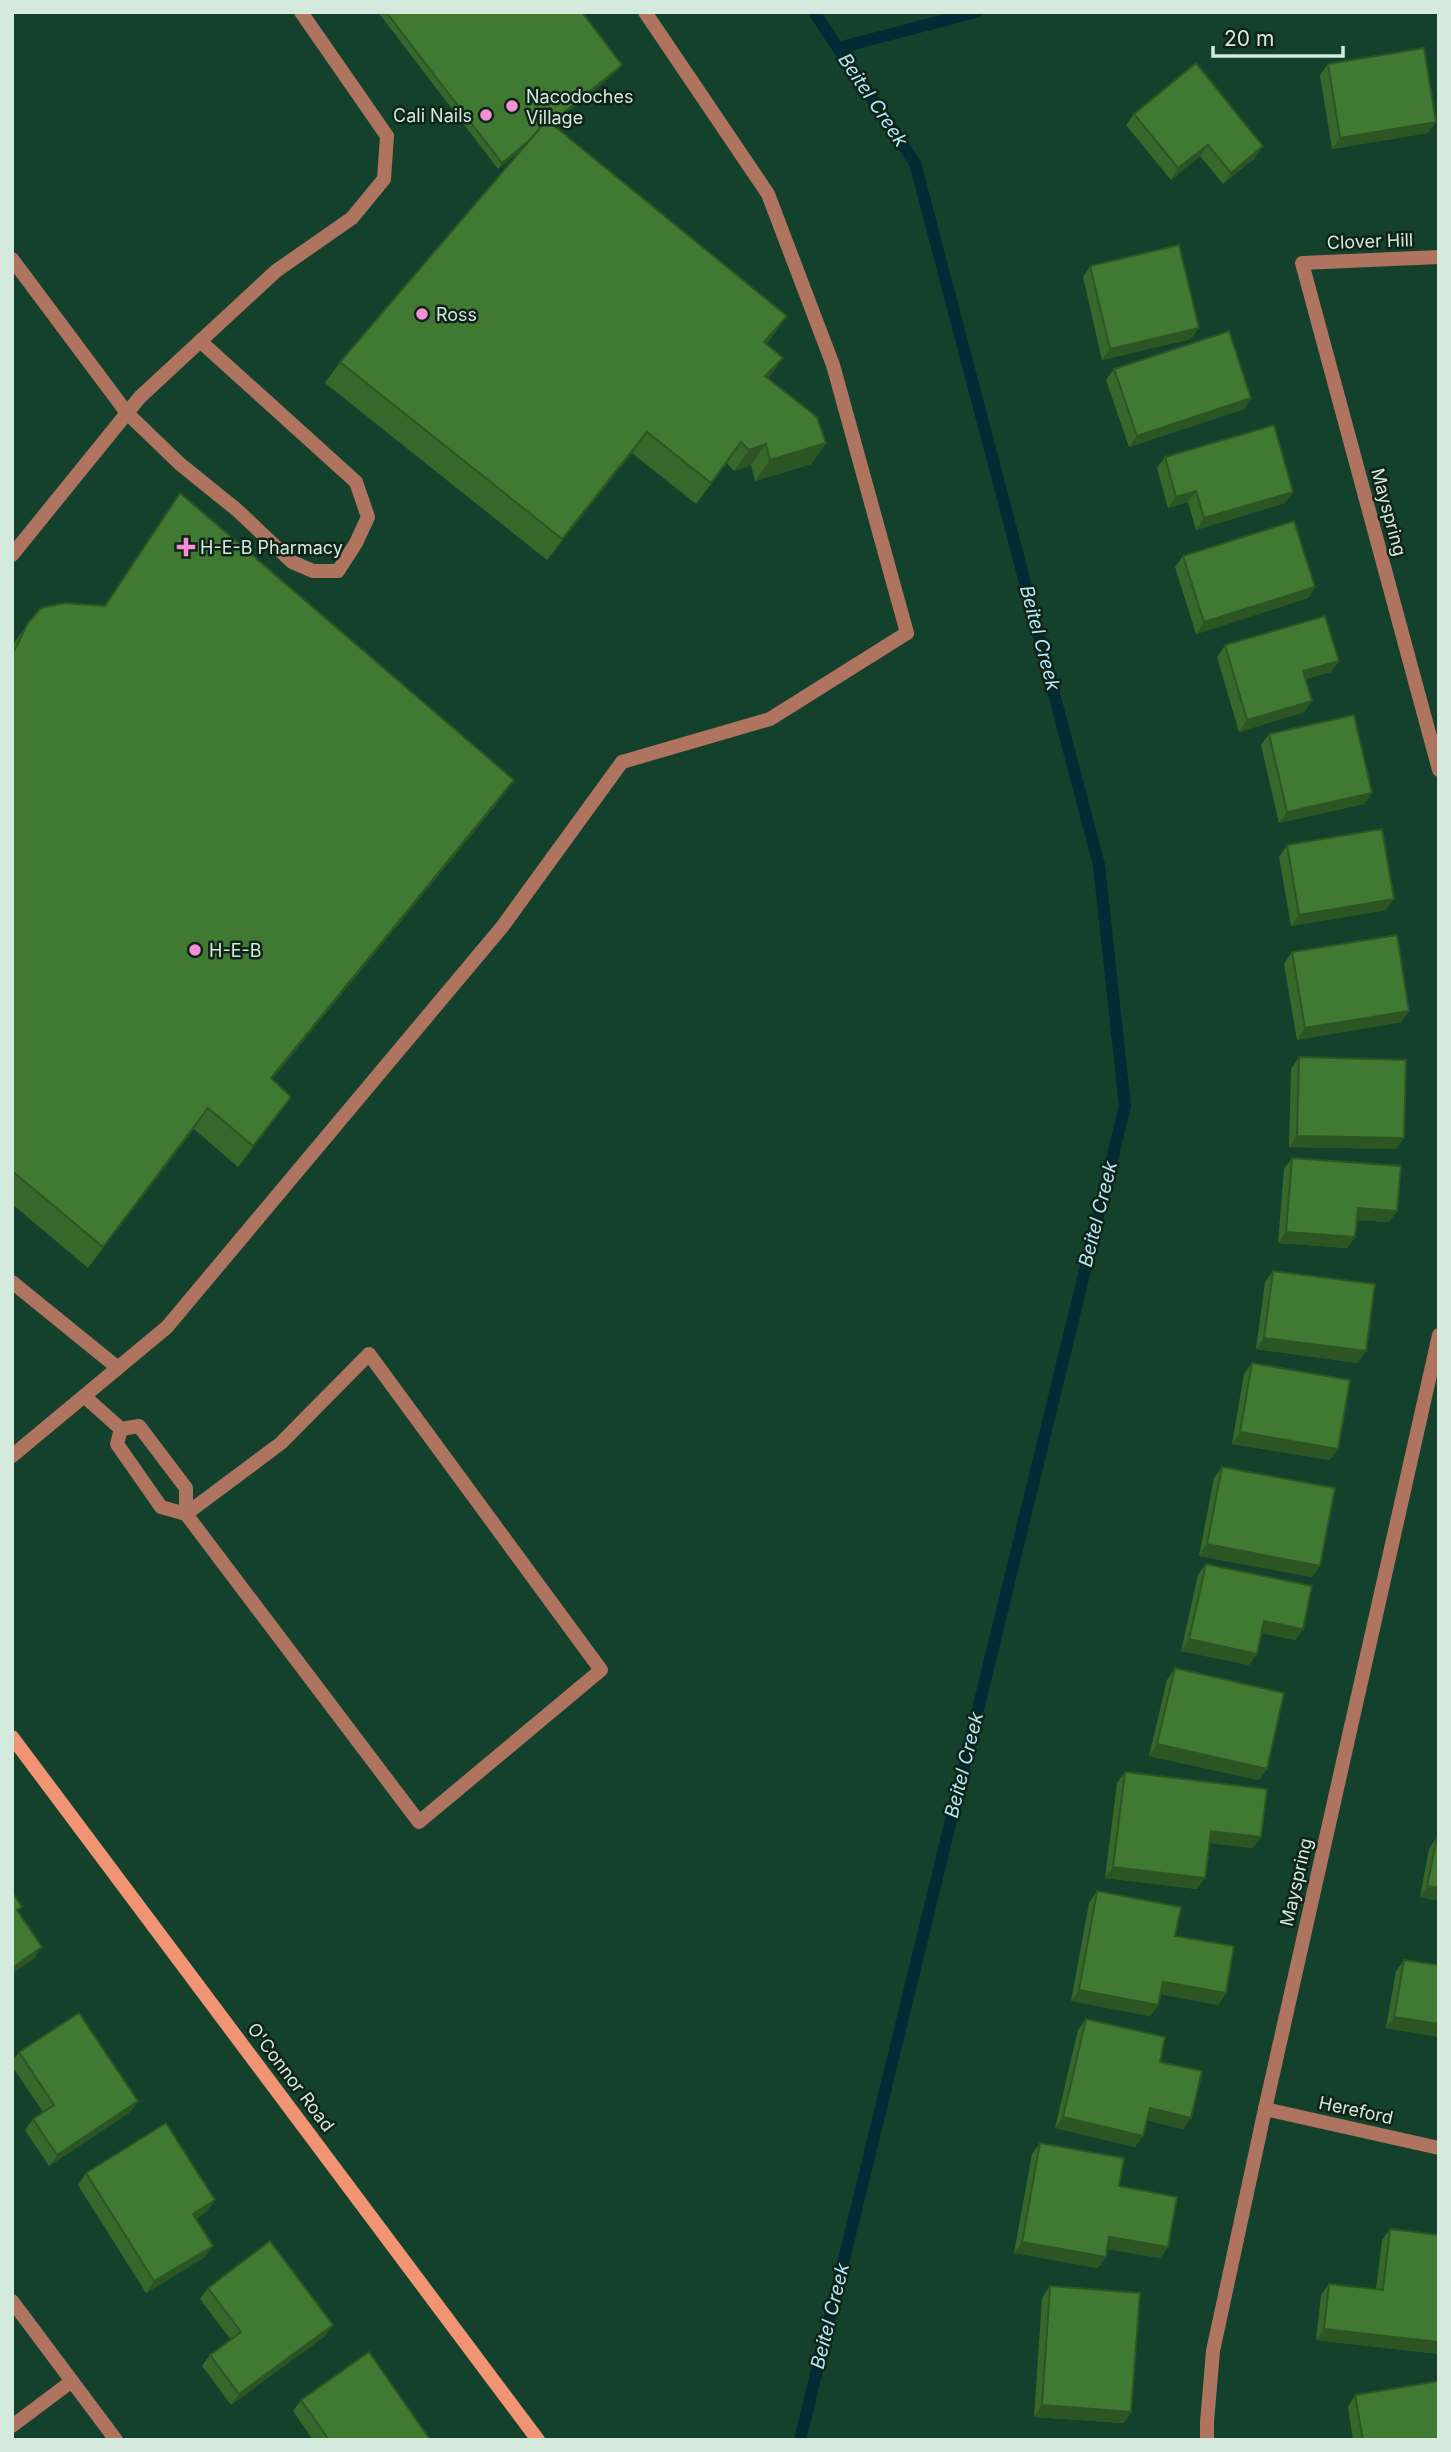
<svg xmlns="http://www.w3.org/2000/svg" width="1451" height="2452" font-family="Inter,sans-serif">
<style>
.lines{fill:none;stroke-linecap:round;stroke-linejoin:round}
.stream{stroke:#012b35;stroke-width:12}
.lane{stroke:#ae7460;stroke-width:14}
.street{stroke:#ae7460;stroke-width:14}
.secondary{stroke:#f19474;stroke-width:14}
.wall{fill:#37682b}
.shaded-wall{fill:#2d5523}
.building{fill:#407932;stroke:#2d5523;stroke-width:2}
.poi-dot{fill:#f491d4;stroke:#102319;stroke-width:2.5}
.labels{text-anchor:middle;dominant-baseline:central;stroke-width:5;stroke-linejoin:round;paint-order:stroke}
.poi-label{font-size:18px;fill:#d3eadc;stroke:#102319;text-anchor:start}
.street-label{font-size:18px;fill:#d3eadc;stroke:#102319}
.water-label{font-size:19px;font-style:italic;fill:#b3e9fa;stroke:#102319}
</style>
<rect width="100%" height="100%" fill="#13412c"/>
<g class="lines">
<g class="stream">
<path d="M838,48L976,12"/>
<path d="M800,2440L1125,1106L1099,865L915,163L814,12"/>
</g>
<g class="lane">
<path d="M12,259L127,413L180,464L237,510L292,562L313,571H338L356,543L368,517L356,482L200,341"/>
<path d="M12,555L140,397L276,271L352,218L384,179L387,136L301,12"/>
<path d="M12,1282L118,1368"/>
<path d="M84,1396L121,1429"/>
<path d="M121,1429L139,1426L186,1488V1514L419,1822L601,1670L369,1354L281,1443L186,1514"/>
<path d="M121,1429L117,1444L161,1507L186,1514"/>
<path d="M12,1456L167,1327L502,927L622,762L770,719L907,633L833,365L768,194L645,12"/>
</g>
<g class="street">
<path d="M1439,257L1302,263L1439,770"/>
<path d="M1265,2109L1439,2148"/>
<path d="M12,2301L116,2440"/>
<path d="M12,2426L72,2381"/>
<path d="M1207,2440V2422L1213,2351L1265,2109L1439,1335"/>
</g>
<path class="secondary" d="M12,1737L538,2440"/>
</g>
<g class="wall">
<path d="M378,12H582L622,65L617,71L553,124L772,337L766,344L768,379L826,443L811,464L755,481L751,465L734,471L727,463L696,504L632,453L547,560L325,383L340,362L523,148L498,169Z"/>
<path d="M1328,64L1428,133L1332,149L1320,75Z"/>
<path d="M1134,114L1255,158L1223,184L1200,156L1171,180L1126,125Z"/>
<path d="M1090,266L1191,339L1102,360L1083,277Z"/>
<path d="M1114,369L1244,409L1129,447L1106,380Z"/>
<path d="M1165,457L1285,503L1196,530L1188,502L1168,508L1157,468Z"/>
<path d="M180,493L499,801L272,1079L276,1118L238,1167L194,1129L88,1268L12,1204V646L28,623L105,606Z"/>
<path d="M1183,556L1315,587L1308,598L1196,634L1175,567Z"/>
<path d="M1225,645L1331,672L1306,679L1312,701L1304,712L1239,732L1217,657Z"/>
<path d="M1269,734L1372,793L1364,804L1279,823L1261,745Z"/>
<path d="M1287,845L1386,910L1291,926L1279,857Z"/>
<path d="M1292,952L1409,1011L1401,1022L1297,1040L1284,964Z"/>
<path d="M1299,1057L1396,1149L1289,1147L1291,1069Z"/>
<path d="M1292,1158L1397,1211L1389,1222L1357,1220L1355,1237L1347,1248L1278,1243L1284,1169Z"/>
<path d="M1273,1271L1358,1363L1256,1349L1265,1282Z"/>
<path d="M1252,1363L1330,1460L1232,1444L1244,1374Z"/>
<path d="M1222,1467L1312,1577L1199,1556L1214,1478Z"/>
<path d="M1206,1564L1303,1629L1295,1640L1262,1633L1249,1665L1181,1651L1198,1575Z"/>
<path d="M1175,1668L1259,1780L1149,1756L1167,1680Z"/>
<path d="M1125,1772L1253,1848L1210,1843L1197,1889L1105,1878L1117,1783Z"/>
<path d="M1437,1837L1439,1838V1901L1420,1897L1429,1849Z"/>
<path d="M1097,1891L1175,1936L1226,1993L1218,2005L1161,1994L1158,2005L1150,2016L1071,2001L1089,1903Z"/>
<path d="M1404,1960L1439,1965V2037L1386,2028L1396,1971Z"/>
<path d="M1086,2019L1160,2062L1183,2129L1147,2120L1135,2147L1055,2128L1078,2030Z"/>
<path d="M19,2052L138,2101L130,2112L49,2166L25,2130L33,2119L43,2112L12,2066V2062Z"/>
<path d="M1040,2143L1119,2186L1168,2247L1160,2258L1107,2249L1098,2268L1014,2253L1032,2154Z"/>
<path d="M86,2173L215,2200L207,2211L196,2219L213,2246L205,2257L146,2293L78,2185Z"/>
<path d="M1390,2229L1439,2235V2354L1316,2340L1321,2295L1329,2284L1376,2289L1382,2240Z"/>
<path d="M1050,2286L1124,2423L1034,2417L1042,2298Z"/>
<path d="M208,2288L333,2325L325,2336L231,2405L202,2366L210,2355L231,2340L200,2299Z"/>
<path d="M1355,2395L1439,2440H1353L1348,2407Z"/>
<path d="M301,2400L429,2438L427,2440H313L293,2411Z"/>
</g>
<g class="shaded-wall">
<path d="M622,65L617,71L498,169L502,163Z"/>
<path d="M1436,122L1428,133L1332,149L1340,138Z"/>
<path d="M1208,145L1200,156L1171,180L1178,168Z"/>
<path d="M1263,146L1255,158L1223,184L1231,173Z"/>
<path d="M787,316L772,337L749,363L764,342Z"/>
<path d="M1199,328L1191,339L1102,360L1110,349Z"/>
<path d="M783,358L768,379L765,376Z"/>
<path d="M1251,398L1244,409L1129,447L1137,436Z"/>
<path d="M647,432L632,453L547,560L562,539Z"/>
<path d="M741,442L727,463L696,504L711,483Z"/>
<path d="M826,443L811,464L755,481L770,460Z"/>
<path d="M766,444L751,465L734,471L749,450Z"/>
<path d="M1196,491L1188,502L1168,508L1176,497Z"/>
<path d="M1293,492L1285,503L1196,530L1204,518Z"/>
<path d="M1315,587L1308,598L1196,634L1204,622Z"/>
<path d="M1339,661L1331,672L1295,682L1303,671Z"/>
<path d="M1312,701L1304,712L1239,732L1247,720Z"/>
<path d="M514,780L499,801L256,1099L271,1078Z"/>
<path d="M1372,793L1364,804L1279,823L1287,812Z"/>
<path d="M1394,899L1386,910L1291,926L1299,915Z"/>
<path d="M1409,1011L1401,1022L1297,1040L1305,1028Z"/>
<path d="M291,1097L276,1118L238,1167L253,1146Z"/>
<path d="M208,1108L194,1129L88,1268L103,1247Z"/>
<path d="M1297,1136L1404,1138L1396,1149L1289,1147Z"/>
<path d="M1358,1208L1397,1211L1389,1222L1350,1220Z"/>
<path d="M1286,1232L1355,1237L1347,1248L1278,1243Z"/>
<path d="M1264,1338L1366,1351L1358,1363L1256,1349Z"/>
<path d="M1240,1432L1338,1449L1330,1460L1232,1444Z"/>
<path d="M1207,1544L1320,1566L1312,1577L1199,1556Z"/>
<path d="M1264,1621L1303,1629L1295,1640L1256,1632Z"/>
<path d="M1189,1639L1257,1654L1249,1665L1181,1651Z"/>
<path d="M1157,1744L1267,1769L1259,1780L1149,1756Z"/>
<path d="M1211,1831L1261,1837L1253,1848L1203,1842Z"/>
<path d="M1113,1867L1205,1878L1197,1889L1105,1878Z"/>
<path d="M1427,1886L1439,1888V1901L1420,1897Z"/>
<path d="M42,1947L34,1959L12,1974V1968Z"/>
<path d="M1163,1982L1226,1993L1218,2005L1155,1993Z"/>
<path d="M1079,1990L1158,2005L1150,2016L1071,2001Z"/>
<path d="M1394,2017L1439,2024V2037L1386,2028Z"/>
<path d="M138,2101L130,2112L49,2166L57,2155Z"/>
<path d="M1150,2108L1191,2118L1183,2129L1142,2119Z"/>
<path d="M1063,2117L1143,2136L1135,2147L1055,2128Z"/>
<path d="M215,2200L207,2211L185,2225L193,2214Z"/>
<path d="M1109,2237L1168,2247L1160,2258L1101,2248Z"/>
<path d="M1022,2242L1106,2257L1098,2268L1014,2253Z"/>
<path d="M213,2246L205,2257L146,2293L154,2281Z"/>
<path d="M333,2325L325,2336L231,2405L239,2394Z"/>
<path d="M1324,2329L1439,2342V2354L1316,2340Z"/>
<path d="M1042,2405L1131,2412L1124,2423L1034,2417Z"/>
</g>
<g class="building">
<path d="M386,12H582L622,65L551,123L547,120L530,140L502,163Z"/>
<path d="M1424,48L1436,122L1340,138L1328,64Z"/>
<path d="M1196,63L1263,146L1231,173L1208,145L1178,168L1134,114Z"/>
<path d="M547,120L787,316L764,342L783,358L765,376L817,417L826,443L770,460L766,444L749,450L741,442L711,483L647,432L562,539L340,362Z"/>
<path d="M1179,245L1199,328L1110,349L1090,266Z"/>
<path d="M1229,331L1251,398L1137,436L1114,369Z"/>
<path d="M1274,425L1293,492L1204,518L1196,491L1176,497L1165,457Z"/>
<path d="M180,493L514,780L271,1078L291,1097L253,1146L208,1108L103,1247L12,1171V655L28,623L41,608L65,603L105,606Z"/>
<path d="M1294,521L1315,587L1204,622L1183,556Z"/>
<path d="M1325,616L1339,661L1303,671L1312,701L1247,720L1225,645Z"/>
<path d="M1354,715L1372,793L1287,812L1269,734Z"/>
<path d="M1382,829L1394,899L1299,915L1287,845Z"/>
<path d="M1397,935L1409,1011L1305,1028L1292,952Z"/>
<path d="M1299,1057L1406,1060L1404,1138L1297,1136Z"/>
<path d="M1292,1158L1401,1166L1397,1211L1358,1208L1355,1237L1286,1232Z"/>
<path d="M1273,1271L1375,1284L1366,1351L1264,1338Z"/>
<path d="M1252,1363L1350,1380L1338,1449L1240,1432Z"/>
<path d="M1222,1467L1335,1488L1320,1566L1207,1544Z"/>
<path d="M1206,1564L1312,1586L1303,1629L1264,1621L1257,1654L1189,1639Z"/>
<path d="M1175,1668L1284,1693L1267,1769L1157,1744Z"/>
<path d="M1125,1772L1267,1789L1261,1837L1211,1831L1205,1878L1113,1867Z"/>
<path d="M1437,1837L1439,1838V1888L1427,1886Z"/>
<path d="M1097,1891L1181,1907L1175,1936L1234,1946L1226,1993L1163,1982L1158,2005L1079,1990Z"/>
<path d="M12,1892L22,1907L17,1910L42,1947L12,1968Z"/>
<path d="M1404,1960L1439,1965V2024L1394,2017Z"/>
<path d="M79,2013L138,2101L57,2155L33,2119L54,2105L19,2052Z"/>
<path d="M1086,2019L1165,2037L1160,2062L1202,2071L1191,2118L1150,2108L1143,2136L1063,2117Z"/>
<path d="M166,2123L215,2200L193,2214L213,2246L154,2281L86,2173Z"/>
<path d="M1040,2143L1124,2158L1119,2186L1177,2197L1168,2247L1109,2237L1106,2257L1022,2242Z"/>
<path d="M1390,2229L1439,2235V2342L1324,2329L1329,2284L1383,2290Z"/>
<path d="M270,2241L333,2325L239,2394L210,2355L241,2332L208,2288Z"/>
<path d="M1050,2286L1140,2293L1131,2412L1042,2405Z"/>
<path d="M369,2352L429,2438L426,2440H329L301,2400Z"/>
<path d="M1439,2381V2440H1363L1355,2395Z"/>
</g>
<g class="poi-dot">
<circle cx="512" cy="106" r="7"/>
<circle cx="486" cy="115" r="7"/>
<circle cx="422" cy="314" r="7"/>
<path d="M182.5 536.5h7v7h7v7h-7v7h-7v-7h-7v-7h7z"/>
<circle cx="195" cy="950" r="7"/>
</g>
<g class="labels">
<g class="poi-label">
<text x="526" y="96">Nacodoches<tspan x="526" dy="21">Village</tspan></text>
<text x="472" y="115" text-anchor="end">Cali Nails</text>
<text x="436" y="314">Ross</text>
<text x="200" y="547">H-E-B Pharmacy</text>
<text x="209" y="950">H-E-B</text>
</g>
<g class="street-label">
<text transform="translate(1370 241) rotate(-2)">Clover Hill</text>
<text transform="translate(1389 512) rotate(75)">Mayspring</text>
<text transform="translate(1296 1882) rotate(-77)">Mayspring</text>
<text transform="translate(291 2077) rotate(53)">O'Connor Road</text>
<text transform="translate(1356 2110) rotate(12)">Hereford</text>
</g>
<g class="water-label">
<text transform="translate(873 100) rotate(56)">Beitel Creek</text>
<text transform="translate(1040 638) rotate(75)">Beitel Creek</text>
<text transform="translate(1098 1214) rotate(-76)">Beitel Creek</text>
<text transform="translate(964 1765) rotate(-76)">Beitel Creek</text>
<text transform="translate(830 2316) rotate(-76)">Beitel Creek</text>
</g>
</g>
<rect width="1451" height="2452" fill="none" stroke="#d3eadc" stroke-width="28"/>
<path d="M1213 46v10h130v-10" fill="none" stroke="#d3eadc" stroke-width="3.5"/>
<text x="1224" y="46" font-size="21" fill="#d3eadc" stroke="#102319" stroke-width="5" paint-order="stroke">20 m</text>
</svg>
